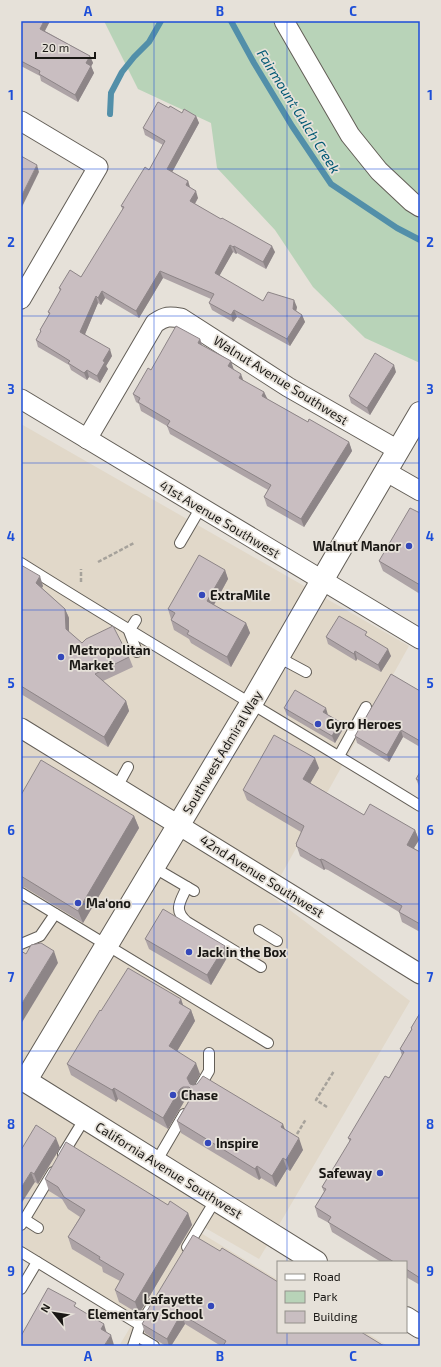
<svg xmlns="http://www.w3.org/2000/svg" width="441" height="1367" font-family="'Exo 2',sans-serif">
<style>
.built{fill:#e1d8c9}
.green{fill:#b8d3b8}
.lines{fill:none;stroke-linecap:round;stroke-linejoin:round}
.stream{stroke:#528fa9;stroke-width:6}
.lane-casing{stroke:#635e57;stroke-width:12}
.street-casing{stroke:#635e57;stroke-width:21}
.secondary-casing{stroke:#635e57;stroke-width:24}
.primary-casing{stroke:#635e57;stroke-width:24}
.path{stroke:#a6a29b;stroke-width:2.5;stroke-dasharray:4 2;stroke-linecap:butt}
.lane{stroke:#fff;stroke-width:10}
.street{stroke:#fff;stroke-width:19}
.secondary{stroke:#fff;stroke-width:22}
.primary{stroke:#fff;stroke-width:22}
.wall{fill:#ada3a6}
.shaded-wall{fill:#8d8587}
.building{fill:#c9bec1;stroke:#8d8587}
.grid{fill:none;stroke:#1d4ed8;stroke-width:1;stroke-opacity:0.55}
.poi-dot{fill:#3448ba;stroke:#e6e1d9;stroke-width:1.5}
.labels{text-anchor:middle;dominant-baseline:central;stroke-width:3.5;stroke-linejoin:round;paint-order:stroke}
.street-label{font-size:13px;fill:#1a1815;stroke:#e6e1d9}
.poi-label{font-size:13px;font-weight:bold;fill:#1a1815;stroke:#e6e1d9;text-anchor:start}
.water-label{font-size:14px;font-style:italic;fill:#005874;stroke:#e6e1d9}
.neatline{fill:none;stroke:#1d4ed8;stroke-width:1.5}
.grid-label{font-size:13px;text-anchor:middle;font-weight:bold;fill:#1d4ed8}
</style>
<rect width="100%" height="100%" fill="#e6e1d9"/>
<path class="built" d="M21,424L409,646L270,895L410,1001L259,1259L195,1222L191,1227L278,1280V1332H365L388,1346H119L137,1316L135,1319L21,1250Z"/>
<path class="green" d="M104,21H420V363L365,338L313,287L275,230L217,168L211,123L138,89Z"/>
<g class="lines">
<g class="stream">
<path d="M231,21L254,63L292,126L331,184L397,228L420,240"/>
<path d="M110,114L111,93L122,72L134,57L149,42L161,21"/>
</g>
<defs>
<g id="lane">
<path d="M180,543L201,507"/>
<path d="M21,563C153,646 287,724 420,806"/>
<path d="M136,620L129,631L137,652"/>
<path d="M278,657L306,672"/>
<path d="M339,756L366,707"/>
<path d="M117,787L128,767"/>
<path d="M153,867L194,891"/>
<path d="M187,887C180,902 173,910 187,922L261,967"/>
<path d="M21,893L268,1043"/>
<path d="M259,930L277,941"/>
<path d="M21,944L40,936L55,914"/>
<path d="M199,1088L209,1071V1053"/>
<path d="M63,1154L85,1118"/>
<path d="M156,1162L184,1114"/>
<path d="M24,1219L38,1228"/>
<path d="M21,1225L53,1172"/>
<path d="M187,1247L216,1199"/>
<path d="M21,1252L140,1325"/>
<path d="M21,1289L37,1262"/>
<path d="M137,1336L154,1346"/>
<path d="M133,1346L140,1325L154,1302"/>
</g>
<g id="street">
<path d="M284,21L350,135L379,171L412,202L420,207"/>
<path d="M21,121L98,167L21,299"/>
<path d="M21,399L420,639"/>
<path d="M87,439L155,323C166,316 169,316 181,318L288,387L398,450"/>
<path d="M385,471L420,491"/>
<path d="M21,728L420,974"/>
</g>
<g id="secondary">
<path d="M21,1078L316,1262"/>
<path d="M406,1318L420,1327"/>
</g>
<path id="primary" d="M26,1080L248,709L335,558L420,413"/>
</defs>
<use href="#lane" class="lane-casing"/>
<use href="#street" class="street-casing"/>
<use href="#secondary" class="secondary-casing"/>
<use href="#primary" class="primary-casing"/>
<g class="path">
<path d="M98,562L134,543"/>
<path d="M81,582V569"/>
<path d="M327,1107L316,1100L334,1071"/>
<path d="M297,1134L306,1119"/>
</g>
<use href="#lane" class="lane"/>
<use href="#street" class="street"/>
<use href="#secondary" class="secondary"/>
<use href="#primary" class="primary"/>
</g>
<g class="wall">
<path d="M21,21H50L45,31L90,56L93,63L91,66L94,73L78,102L41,81L40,76L21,66Z"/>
<path d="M169,108L182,113L196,116L199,123L172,172L188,181L190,187L198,198L195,204L275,252L266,269L237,253L236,254L233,252L219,276L263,301L297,307L296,311L302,315L305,322L290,346L237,317L233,322L212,310L209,303L211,299L163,278L139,318L105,298L101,305L98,303L85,334L112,356L106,366L108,369L100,383L89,377L87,380L71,370L69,365L38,347L36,340L40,332V330L49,314L48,312L60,291L59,288L81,277L123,210L121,206L149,170L163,145L145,135L143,128Z"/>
<path d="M200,339L202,345L234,370L243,381L264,392L267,399L308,422L349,442L352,451L304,527L267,506L264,497L268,490L170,434L167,426L141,411L139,404L136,402L133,394L151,370Z"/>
<path d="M396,372L370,415L351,403L349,396Z"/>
<path d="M420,513V594L383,571L379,561Z"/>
<path d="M21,565L43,586L42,588L65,609L69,618V632L82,643L129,657L133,667L103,681L126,701L129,711L108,747L21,694Z"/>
<path d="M225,570L228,579L214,605L246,623L250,633L231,667L191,643L189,639L174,630L171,620V619L168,609Z"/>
<path d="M326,637H368L391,656L381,672L357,659L356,661L328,644Z"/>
<path d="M420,691V747L403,737L389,762L357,743L355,736Z"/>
<path d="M284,708L328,715L340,722L343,729L335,743L287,715Z"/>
<path d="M319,768L310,783L364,815L415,830L419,840L414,848L420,852V932L402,922L399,912L328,870L325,869L324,870L300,856L296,844L301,832L247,800L243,790Z"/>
<path d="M420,772V787L419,786L416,779Z"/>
<path d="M21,795L134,816L139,828L83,923L24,887H21Z"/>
<path d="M145,939L225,946L228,956L211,985L149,949Z"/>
<path d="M181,999L183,1005L191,1010L195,1021L177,1051L200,1074L194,1085L285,1130L303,1150L290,1171L287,1169L276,1187L261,1178L259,1180L181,1133L177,1121L190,1098H187L185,1100L168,1129L118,1099L116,1102L71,1075L67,1064L101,1011Z"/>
<path d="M420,1013V1285L406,1277V1262H381L332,1232L329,1223L318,1217L315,1207L324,1192L322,1187L350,1142L348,1138L389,1078L402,1056L400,1049L411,1030V1028Z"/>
<path d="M60,1148L38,1184L35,1182L21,1150Z"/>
<path d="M45,1179L168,1205L188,1213L192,1225L139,1314L119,1302L115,1290L120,1281L103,1272L102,1267L72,1249L68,1237L80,1217L68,1209L62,1199L49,1191Z"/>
<path d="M220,1251L384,1346H221L185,1324L171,1346H166L145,1333L142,1324L148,1315L147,1311Z"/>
</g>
<g class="shaded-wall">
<path d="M44,21H50L42,36L40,29Z"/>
<path d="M90,56L93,63L89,70L86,63Z"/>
<path d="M91,66L94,73L78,102L75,95Z"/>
<path d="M196,116L199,123L170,176L167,169Z"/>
<path d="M37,165L39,172L21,209V197Z"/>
<path d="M188,181L190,188L186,185Z"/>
<path d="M196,191L198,198L192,208L190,201Z"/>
<path d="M230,245L233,252L217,280L215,273Z"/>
<path d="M234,246L237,253L236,254L233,247Z"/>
<path d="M272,246L275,252L266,269L263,262Z"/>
<path d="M160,271L163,278L139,318L136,311Z"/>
<path d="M102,291L105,298L101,305L98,298Z"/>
<path d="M96,296L98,303L83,339L80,332Z"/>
<path d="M294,300L297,307L295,316L293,309Z"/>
<path d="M234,310L237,317L233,322L231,315Z"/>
<path d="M302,315L305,322L290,346L287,339Z"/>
<path d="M200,339L203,348L198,343Z"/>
<path d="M110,349L112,356L106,366L108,369L100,383L97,376L103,361Z"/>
<path d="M231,361L234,370L228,366Z"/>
<path d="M394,365L396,372L370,415L367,408Z"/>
<path d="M87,370L89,377L87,380L84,373Z"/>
<path d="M241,374L244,382L239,378Z"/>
<path d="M264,392L268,400L262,396Z"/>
<path d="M349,442L352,451L304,527L301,519Z"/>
<path d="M225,570L228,579L211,610L207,601Z"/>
<path d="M40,576L43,586L39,593L36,583Z"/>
<path d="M65,609L69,618V638L66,629Z"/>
<path d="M246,623L250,633L231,667L227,657Z"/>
<path d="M388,649L391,656L381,672L378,665Z"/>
<path d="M355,651L357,659L356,661L354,654Z"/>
<path d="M126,701L129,711L108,747L104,737Z"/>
<path d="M326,708L328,715L323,712Z"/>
<path d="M340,722L343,729L335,743L332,736Z"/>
<path d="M401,730L403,737L389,762L387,755Z"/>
<path d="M315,758L319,768L307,789L303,779Z"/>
<path d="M134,816L139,828L83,923L78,911Z"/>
<path d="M415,830L419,840L410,854L407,845Z"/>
<path d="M321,859L325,869L324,870L320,860Z"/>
<path d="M225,946L228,956L211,985L207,975Z"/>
<path d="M54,951L58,963L21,1024V1005Z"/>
<path d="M181,999L185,1011L179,1003Z"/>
<path d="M191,1010L195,1021L173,1058L169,1046Z"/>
<path d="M196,1063L200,1074L192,1090L187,1078Z"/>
<path d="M183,1087L187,1098L185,1100L168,1129L163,1118L180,1089Z"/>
<path d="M114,1088L118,1099L116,1102L112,1090Z"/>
<path d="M283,1124L287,1135L281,1127Z"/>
<path d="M56,1138L60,1148L38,1184L34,1174Z"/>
<path d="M299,1138L303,1150L290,1171L286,1160Z"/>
<path d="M283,1158L287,1169L276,1187L272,1176Z"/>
<path d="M257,1166L261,1178L259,1180L255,1169Z"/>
<path d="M31,1172L35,1182L21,1204V1188Z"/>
<path d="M188,1213L192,1225L139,1314L135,1302Z"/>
<path d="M181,1314L185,1324L171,1346H169L167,1339Z"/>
<path d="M104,1324L107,1334L101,1329Z"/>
<path d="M111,1335L114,1345V1346H104Z"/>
</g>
<g class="building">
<path d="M21,21H44L40,29L90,56L86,63L91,66L75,95L39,74L40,71L21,61Z"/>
<path d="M158,102L169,108L170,106L182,113L184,109L196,116L167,169L188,181L186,185L196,191L190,201L221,219L222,218L272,246L263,262L234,246L233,247L230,245L215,273L263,301L268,292L294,300L293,309L302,315L287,339L234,310L231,315L209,303L214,294L160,271L136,311L102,291L98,298L96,296L80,332L110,349L103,361L105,362L97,376L87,370L84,373L68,363L70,361L36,340L41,331L40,330L50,313L48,312L61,289L59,288L70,270L81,277L124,207L121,206L145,167L149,170L165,141L143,128Z"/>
<path d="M21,156L37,165L21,197Z"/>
<path d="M176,326L200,339L198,343L231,361L228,366L241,374L239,378L264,392L262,396L308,422L309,419L349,442L301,519L264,497L271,485L167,426L170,421L138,402L140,398L133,394L148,368L151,370Z"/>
<path d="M375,353L394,365L367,408L349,396Z"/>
<path d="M410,508L420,513V585L379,561Z"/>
<path d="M199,555L225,570L207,601L246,623L227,657L187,634L189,631L171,620L175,613L168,609Z"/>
<path d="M21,565L40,576L36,583L65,609L66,629L82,643L86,639L113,626L129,657L95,674L126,701L104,737L21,686Z"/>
<path d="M339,616L367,632L365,635L388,649L378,665L355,651L354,654L326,637Z"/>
<path d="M391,674L420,691V741L401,730L387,755L355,736Z"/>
<path d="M295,690L326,708L323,712L340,722L332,736L284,708Z"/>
<path d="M274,735L315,758L303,779L364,815L370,804L415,830L407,845L420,852V924L399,912L402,906L324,860L321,859L320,860L296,846L297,845L296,844L304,826L243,790Z"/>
<path d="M41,760L134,816L78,911L21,876V795Z"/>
<path d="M420,772V781L416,779Z"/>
<path d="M163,909L225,946L207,975L145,939Z"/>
<path d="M41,943L54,951L21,1005V951L26,954L31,945Z"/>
<path d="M128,968L181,999L179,1003L191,1010L169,1046L196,1063L187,1078L190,1084L193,1085L197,1084L203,1076L283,1124L281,1127L299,1138L286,1160L283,1158L272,1176L257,1166L255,1169L177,1121L192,1096V1090L189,1087H183L180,1089L163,1118L114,1088L112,1090L67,1064L100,1010L101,1011Z"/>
<path d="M420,1013V1278L406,1269V1262H394L328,1222L331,1217L315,1207L326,1189L322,1187L351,1139L348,1138L385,1076L389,1078L404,1052L400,1049L412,1029L411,1028Z"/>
<path d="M36,1125L56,1138L34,1174L31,1172L21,1188V1150Z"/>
<path d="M66,1142L168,1205L170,1201L188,1213L135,1302L115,1290L124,1274L99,1259L100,1257L68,1237L85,1210L64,1197L58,1187L45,1179Z"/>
<path d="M193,1235L220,1251L222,1248L278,1282V1332H361L384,1346H223L226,1341L181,1314L167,1339L142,1324L149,1313L147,1311Z"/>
<path d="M48,1288L76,1303L74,1306L104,1324L101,1329L111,1335L104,1346H21V1336Z"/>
</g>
<path class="grid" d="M154,21V1346M287,21V1262M21,169H420M21,316H420M21,463H420M21,610H420M21,757H420M21,904H420M21,1051H420M21,1198H420M287,1332V1346"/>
<g class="poi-dot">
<circle cx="409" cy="546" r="4"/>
<circle cx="202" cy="595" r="4"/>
<circle cx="61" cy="657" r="4"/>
<circle cx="318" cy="724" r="4"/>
<circle cx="78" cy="903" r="4"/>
<circle cx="189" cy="952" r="4"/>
<circle cx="173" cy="1095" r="4"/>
<circle cx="208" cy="1143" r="4"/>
<circle cx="380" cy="1173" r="4"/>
<circle cx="211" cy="1306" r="4"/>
</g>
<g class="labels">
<g class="street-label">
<text transform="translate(281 380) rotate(32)">Walnut Avenue Southwest</text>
<text transform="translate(220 519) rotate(31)">41st Avenue Southwest</text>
<text transform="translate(222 752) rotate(-59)">Southwest Admiral Way</text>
<text transform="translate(262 876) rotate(32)">42nd Avenue Southwest</text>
<text transform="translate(169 1170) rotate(32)">California Avenue Southwest</text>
</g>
<g class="poi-label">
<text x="401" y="546" text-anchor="end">Walnut Manor</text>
<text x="210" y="595">ExtraMile</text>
<text x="69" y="650">Metropolitan<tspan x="69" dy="15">Market</tspan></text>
<text x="326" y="724">Gyro Heroes</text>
<text x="86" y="903">Ma‘ono</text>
<text x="197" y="952">Jack in the Box</text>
<text x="181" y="1095">Chase</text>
<text x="216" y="1143">Inspire</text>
<text x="372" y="1173" text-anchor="end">Safeway</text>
<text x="203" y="1299" text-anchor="end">Lafayette<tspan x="203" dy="15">Elementary School</tspan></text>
</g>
<g class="water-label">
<text transform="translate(299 111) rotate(58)">Fairmount Gulch Creek</text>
</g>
</g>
<rect width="441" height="1367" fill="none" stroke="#e6e1d9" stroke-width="44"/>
<rect x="277" y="1261" width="130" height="72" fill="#e6e1d9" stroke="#94918b"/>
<rect x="285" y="1274" width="20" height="6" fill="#ffffff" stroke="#94918b"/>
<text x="313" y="1281" font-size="12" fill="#1a1815">Road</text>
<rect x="285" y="1291" width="20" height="12" fill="#b8d3b8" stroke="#94918b"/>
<text x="313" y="1301" font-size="12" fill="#1a1815">Park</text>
<rect x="285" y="1311" width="20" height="12" fill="#c9bec1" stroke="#94918b"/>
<text x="313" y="1321" font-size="12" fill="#1a1815">Building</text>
<g transform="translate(54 1313) rotate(300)" stroke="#e6e1d9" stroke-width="3" paint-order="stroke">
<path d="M0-3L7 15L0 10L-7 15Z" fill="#1a1815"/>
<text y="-6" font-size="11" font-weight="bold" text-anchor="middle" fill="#1a1815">N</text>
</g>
<path d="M36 52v6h59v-6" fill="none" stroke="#1a1815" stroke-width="2"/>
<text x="42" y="52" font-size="12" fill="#1a1815" stroke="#e6e1d9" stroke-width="3" paint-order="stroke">20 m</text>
<rect x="22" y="22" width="397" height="1323" class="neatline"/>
<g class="grid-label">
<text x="88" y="16">A</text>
<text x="220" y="16">B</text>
<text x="353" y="16">C</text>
<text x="11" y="100">1</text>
<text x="430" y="100">1</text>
<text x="11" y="247">2</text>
<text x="430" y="247">2</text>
<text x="11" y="394">3</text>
<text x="430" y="394">3</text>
<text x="11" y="541">4</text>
<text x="430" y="541">4</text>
<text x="11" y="688">5</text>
<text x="430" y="688">5</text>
<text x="11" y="835">6</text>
<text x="430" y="835">6</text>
<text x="11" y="982">7</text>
<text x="430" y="982">7</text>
<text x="11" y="1129">8</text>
<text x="430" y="1129">8</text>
<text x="11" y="1276">9</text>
<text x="430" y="1276">9</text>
<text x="88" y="1361">A</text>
<text x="220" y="1361">B</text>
<text x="353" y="1361">C</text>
</g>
</svg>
